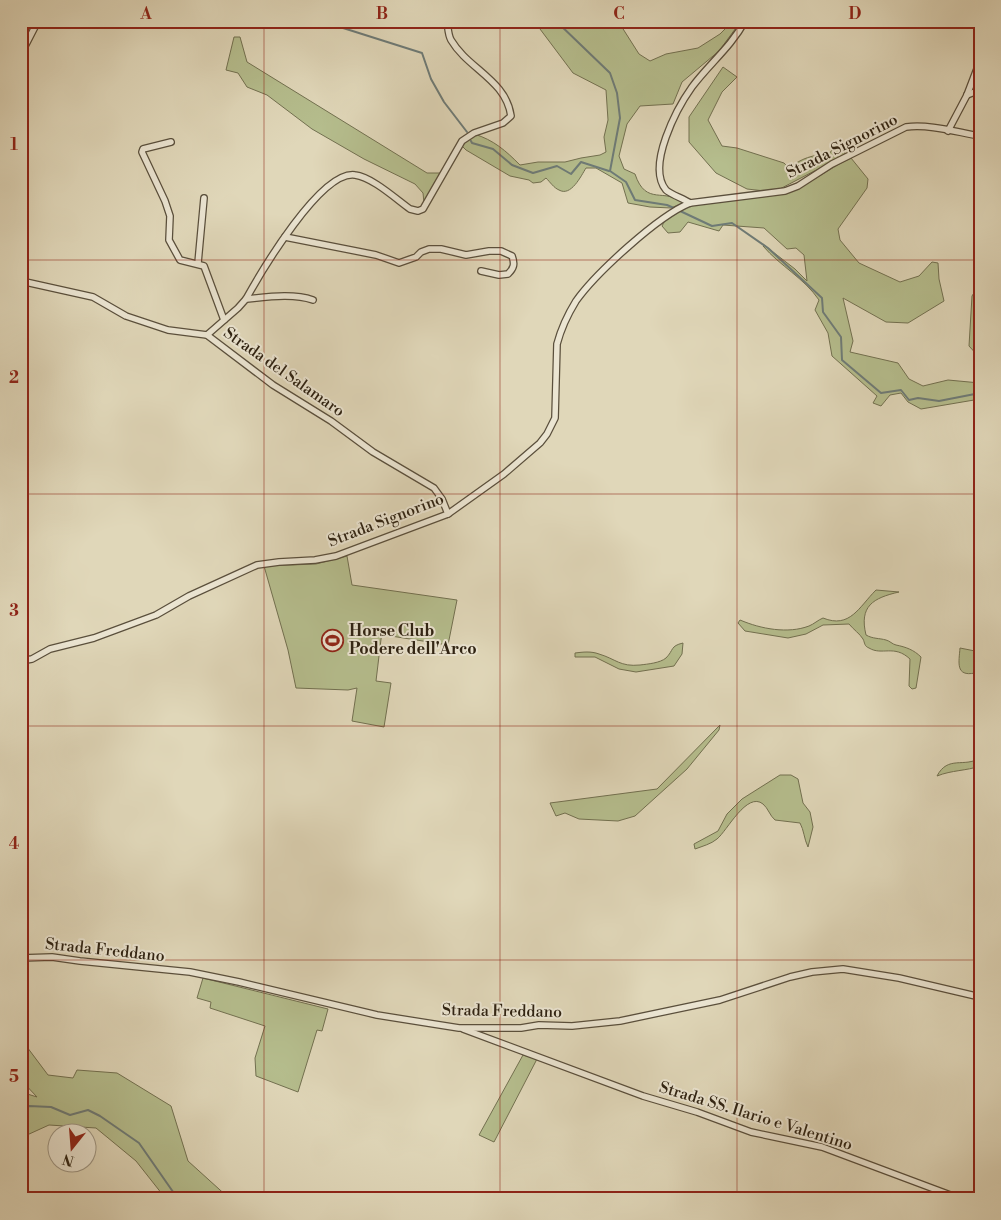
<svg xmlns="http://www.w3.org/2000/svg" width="1001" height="1220" font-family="'Libre Bodoni',serif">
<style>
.green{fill:#b5bd8d;stroke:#727050}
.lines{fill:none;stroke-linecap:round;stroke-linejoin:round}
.stream{stroke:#6e7b77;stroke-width:2}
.street-casing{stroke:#5a4f3c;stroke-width:8}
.secondary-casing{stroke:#2e2212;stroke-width:11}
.street{stroke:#ebe5d2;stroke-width:5.5}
.secondary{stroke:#ebe5d2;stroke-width:9}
.grid{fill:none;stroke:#8f2418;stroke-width:1;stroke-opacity:0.55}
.labels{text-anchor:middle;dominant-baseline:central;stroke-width:4;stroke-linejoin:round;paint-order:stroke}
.street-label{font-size:16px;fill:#2e2212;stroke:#ebe5d2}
.poi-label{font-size:16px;font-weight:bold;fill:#2e2212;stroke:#ebe5d2;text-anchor:start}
.neatline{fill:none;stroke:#8f2418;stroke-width:2}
.grid-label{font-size:16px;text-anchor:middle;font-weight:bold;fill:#8f2418}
</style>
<rect width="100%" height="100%" fill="#e0d7b9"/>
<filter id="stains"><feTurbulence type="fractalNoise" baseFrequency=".004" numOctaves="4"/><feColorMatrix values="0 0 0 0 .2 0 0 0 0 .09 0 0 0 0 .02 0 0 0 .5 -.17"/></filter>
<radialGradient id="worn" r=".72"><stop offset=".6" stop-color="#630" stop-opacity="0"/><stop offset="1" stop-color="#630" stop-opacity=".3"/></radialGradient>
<g class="green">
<path d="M534,21H618L639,54L650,61L666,54L698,48L720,34L733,21H741L719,51L682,82L673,104L640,106L627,124L619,156L624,169L635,174C646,207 665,187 683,203L671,208L650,207L628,203L622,183L596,168H586C581,176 571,197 559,190C554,188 550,182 546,178L541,182L533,183L529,180L510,176L466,150L461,145L474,134C494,140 506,151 520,165L538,162H565L581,158L600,155L606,152L604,137L608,120L606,90L573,73Z"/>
<path d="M234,37H240L247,62L427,173H440L424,203L423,193L415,184L364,159L312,129L267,95L247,87L238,73L226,70Z"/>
<path d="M723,67L737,77L722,92L708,120L722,146L737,148L784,163L789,168C802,158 812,155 829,154L832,150L844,147L845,155L774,192L747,189L716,173L689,142V117Z"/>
<path d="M851,158L868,179L867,188L838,229L840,240L859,263L900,282L919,276L932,262L938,263L939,279L944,301L908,323L886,322L843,298L853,341L850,352L898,363L909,379L923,386L948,380L980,383V399L921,409L908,402L901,393L890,395L881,406L873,403L877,396L832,356L828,333L815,310L819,300C804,278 780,266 763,246L764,245L795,269L807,281L804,255L796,248L787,249L764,228L723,225L719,231L688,222L680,232L668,233L662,226C664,223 665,218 668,216C686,198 753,201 780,194C806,188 827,169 851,158Z"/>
<path d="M980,283V358L969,346L972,296Z"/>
<path d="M347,556L352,585L457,600L448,645L391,636L382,631L376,681L391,683L384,727L352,721L357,688L348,690L296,688L288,650L264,566L316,564Z"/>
<path d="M876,590L899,592C873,598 859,606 866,635C873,639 879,638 886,640C890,641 892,644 896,645C906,647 914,650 921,657L916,688L912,689L909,686L910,659C894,644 882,656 869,648C864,646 865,643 863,639C860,634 853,629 849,624L823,625L806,634L788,638L745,631L738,623L740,620C761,629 788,634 809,626C814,624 818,620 823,618C850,629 859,607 876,590Z"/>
<path d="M683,643L682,654L674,666L636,672L619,669L595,657H575V653C583,652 591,651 599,654C616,659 620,667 640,665C648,664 660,663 666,658C674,650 670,646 683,643Z"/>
<path d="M960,648L980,652L977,670L975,673C955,677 959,662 960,648Z"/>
<path d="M720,725L719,730L687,769L635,816L618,821L579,819L565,813L556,816L550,803L657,789Z"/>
<path d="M980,758V766C966,771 952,770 937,776C948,755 964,768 980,758Z"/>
<path d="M780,775H791L798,779L803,803L810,812L813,827L808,847C804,839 804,830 800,823L775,820C770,816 768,808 763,804C747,791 727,831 717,839C711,844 703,846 695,849L694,844L718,831L727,814L742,799Z"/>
<path d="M203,978L328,1009L322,1031L317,1030L298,1092L256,1076L255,1058L265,1026L210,1008L211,1002L197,998Z"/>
<path d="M21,1039L48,1075L73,1078L77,1070L117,1073L171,1106L188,1161L230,1199H166L136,1161L96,1128L49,1125L27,1135L21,1130V1092L37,1097L21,1080Z"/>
<path d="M523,1055L537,1059L494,1142L479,1135Z"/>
</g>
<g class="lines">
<g class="stream">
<path d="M49,21L145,28L157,24L159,21"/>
<path d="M321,21L422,53L431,79L444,102L467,132"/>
<path d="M556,21L610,73L617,93L620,118L610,171L626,182L635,200L667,205L674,208"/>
<path d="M471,141L472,143L493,149L512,165L533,173L557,166L571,174L581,162L609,171"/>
<path d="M678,210L712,226L732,223L768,248L822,298L823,312L841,337L842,360L881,393L901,390L909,400L918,398L939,401L980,393"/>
<path d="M21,1109L29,1106L51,1107L70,1115L88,1110L100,1116L139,1143L178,1199"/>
</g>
<defs>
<g id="street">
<path d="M21,54L38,21"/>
<path d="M967,95L980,90"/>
<path d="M948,131L967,95L980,61"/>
<path d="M171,142L143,149L142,152L165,201L170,216L169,240L180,260L204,266L224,320"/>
<path d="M690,203C684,199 670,194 666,190C646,166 677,108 692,87C709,64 731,47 745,21"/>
<path d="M285,237L376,255L399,263L416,257L421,252L429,249H441L466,255L489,251H501L512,256C515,264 514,268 508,274L499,275L481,271"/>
<path d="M198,263L204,198"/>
<path d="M21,281L93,297L126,316L168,330L207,335L273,385L331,421L373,452L434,488L442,499L448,514"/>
<path d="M246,299C261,272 321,170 355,175C372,177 396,199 410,209L418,211L423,209L462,141L474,133L503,123L511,116C506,80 468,69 451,40C448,35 448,27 447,21"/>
<path d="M207,335L238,308L246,299C267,297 293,293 313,300"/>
<path d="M21,661L32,659L50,649L94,638L156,615L189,596L257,565L279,562L315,560L336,556L448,514L504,474L540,443L547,434L555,418L557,344C561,329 568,314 576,301C596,273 658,216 690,203L785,191L798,186L832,164L906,127C930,124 956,132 980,136"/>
<path d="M21,958L52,957L80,961L190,972L239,982L377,1015L459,1028H521L539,1025L572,1026L620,1021L720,1000L790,977L812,972L843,969L899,978L980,997"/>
<path d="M463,1029L643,1096L697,1112L751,1132L822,1147L961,1199"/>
</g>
<path id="secondary" d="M21,1197L23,1199"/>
</defs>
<use href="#street" class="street-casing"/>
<use href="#secondary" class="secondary-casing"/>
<use href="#street" class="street"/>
<use href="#secondary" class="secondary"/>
</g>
<path class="grid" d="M264,21V1199M500,21V1199M737,21V1199M21,260H980M21,494H980M21,726H980M21,960H980"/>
<defs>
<symbol id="stadium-ring" viewBox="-11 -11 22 22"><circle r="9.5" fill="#ebe5d2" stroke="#8f2418" stroke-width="1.5"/><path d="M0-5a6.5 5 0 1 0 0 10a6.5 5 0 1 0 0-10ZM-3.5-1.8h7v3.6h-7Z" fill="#8f2418"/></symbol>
</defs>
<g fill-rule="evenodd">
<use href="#stadium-ring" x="320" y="628" width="25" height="25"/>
</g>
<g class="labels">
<g class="street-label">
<text transform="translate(842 146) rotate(-27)">Strada Signorino</text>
<text transform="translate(284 372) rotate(35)">Strada del Salamaro</text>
<text transform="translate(386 520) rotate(-21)">Strada Signorino</text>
<text transform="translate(105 950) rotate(6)">Strada Freddano</text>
<text transform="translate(502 1011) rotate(1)">Strada Freddano</text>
<text transform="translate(756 1116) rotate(17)">Strada SS. Ilario e Valentino</text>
</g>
<g class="poi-label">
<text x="349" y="631">Horse Club<tspan x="349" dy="18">Podere dell'Arco</tspan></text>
</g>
</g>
<rect width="1001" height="1220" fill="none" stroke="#e0d7b9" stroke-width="55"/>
<g transform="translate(72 1148) rotate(197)"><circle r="24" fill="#ebe5d2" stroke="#9f9785"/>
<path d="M0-4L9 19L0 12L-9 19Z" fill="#8f2418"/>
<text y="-8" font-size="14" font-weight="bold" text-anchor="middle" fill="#2e2212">N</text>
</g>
<rect x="28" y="28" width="946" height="1164" class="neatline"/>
<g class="grid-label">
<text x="146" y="19">A</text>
<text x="382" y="19">B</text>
<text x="619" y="19">C</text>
<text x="855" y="19">D</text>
<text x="14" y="150">1</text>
<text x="14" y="383">2</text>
<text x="14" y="616">3</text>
<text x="14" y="849">4</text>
<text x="14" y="1082">5</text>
</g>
<rect width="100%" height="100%" filter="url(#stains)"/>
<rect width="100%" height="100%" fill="url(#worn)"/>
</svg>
